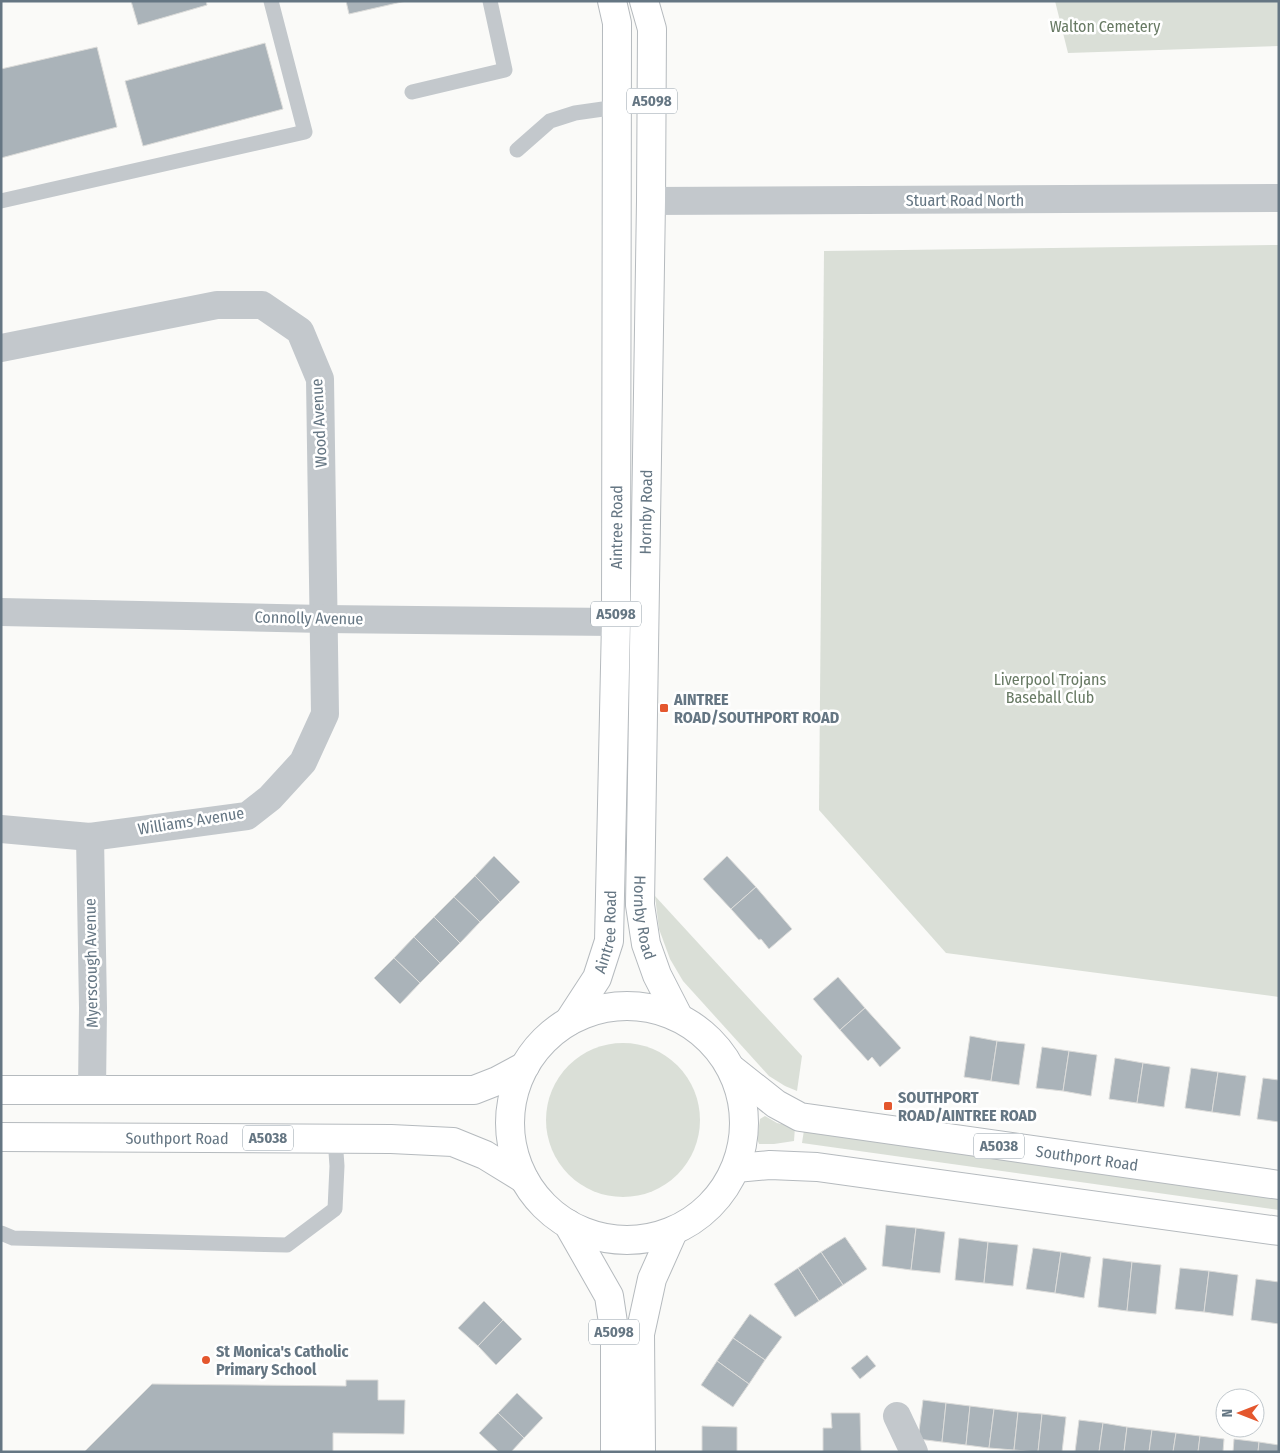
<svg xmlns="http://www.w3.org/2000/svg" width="1280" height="1453" font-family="'Fira Sans Condensed',sans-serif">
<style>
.green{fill:#dadfd7}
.building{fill:#aab3b9;stroke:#dcdcda}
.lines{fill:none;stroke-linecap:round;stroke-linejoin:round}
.primary-casing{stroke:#b5babe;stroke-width:30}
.lane{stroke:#c3c8cc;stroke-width:15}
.street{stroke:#c3c8cc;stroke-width:28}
.primary{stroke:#fff;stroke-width:28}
.poi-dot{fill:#e4572e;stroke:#fff;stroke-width:2}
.labels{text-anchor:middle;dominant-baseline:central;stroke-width:5;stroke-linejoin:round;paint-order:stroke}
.shield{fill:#fff;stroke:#939fa8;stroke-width:1}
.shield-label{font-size:15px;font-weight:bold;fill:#657683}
.park-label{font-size:16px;fill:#687a64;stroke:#fff}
.street-label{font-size:16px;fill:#657683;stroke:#fff}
.poi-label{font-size:16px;font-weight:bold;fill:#657683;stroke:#fff;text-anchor:start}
</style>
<rect width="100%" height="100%" fill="#fafaf8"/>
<g class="green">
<path d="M1055,1H1279V46L1068,53Z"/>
<path d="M1279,245V997L946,953L819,810L824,251Z"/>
<path d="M655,896L802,1056L797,1091L785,1086L769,1076L683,981L670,959L659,929Z"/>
<circle cx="623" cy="1120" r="77"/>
<path d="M765,1116L777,1123L795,1127L794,1141L774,1144H759L757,1139L760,1119Z"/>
<path d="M804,1130L1279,1196V1210L802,1143Z"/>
</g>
<g class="building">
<path d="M131,1H206L207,5L138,25Z"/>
<path d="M346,1H406L349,14Z"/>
<path d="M265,43L283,109L143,146L125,81Z"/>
<path d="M97,47L117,127L1,158V69Z"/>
<path d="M494,856L520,882L500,902L475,876Z"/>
<path d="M727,856L756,887L731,909L703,879Z"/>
<path d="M475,876L500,902L480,922L454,897Z"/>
<path d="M756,887L792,929L769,949L761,939L759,940L731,909Z"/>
<path d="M454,897L480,922L460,943L434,917Z"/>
<path d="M434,917L460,943L440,963L414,937Z"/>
<path d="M414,937L440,963L420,983L394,958Z"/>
<path d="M394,958L420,983L400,1004L374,978Z"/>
<path d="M838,977L865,1008L840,1030L813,999Z"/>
<path d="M865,1008L901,1048L880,1067L872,1057L868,1061L840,1030Z"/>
<path d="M970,1036L997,1041L991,1081L964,1077Z"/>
<path d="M997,1041L1025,1044L1019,1085L991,1081Z"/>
<path d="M1042,1047L1069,1051L1063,1091L1036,1088Z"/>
<path d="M1069,1051L1097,1055L1091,1096L1063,1091Z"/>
<path d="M1115,1058L1143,1063L1137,1103L1109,1099Z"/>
<path d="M1143,1063L1170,1067L1164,1107L1137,1103Z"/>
<path d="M1191,1068L1218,1072L1212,1112L1185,1108Z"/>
<path d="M1218,1072L1246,1076L1240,1116L1212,1112Z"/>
<path d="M1263,1078L1279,1080V1122L1257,1119Z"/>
<path d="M886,1225L916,1228L911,1270L882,1266Z"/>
<path d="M916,1228L945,1232L940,1273L911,1270Z"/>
<path d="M845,1237L867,1269L843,1285L821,1252Z"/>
<path d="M959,1238L988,1242L984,1283L955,1280Z"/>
<path d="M988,1242L1018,1245L1013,1286L984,1283Z"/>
<path d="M1033,1248L1061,1252L1055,1293L1026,1289Z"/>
<path d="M821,1252L843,1285L819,1301L798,1268Z"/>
<path d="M1061,1252L1091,1257L1084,1298L1055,1293Z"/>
<path d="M1103,1258L1132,1262L1127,1311L1098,1307Z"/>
<path d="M1132,1262L1161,1265L1156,1314L1127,1311Z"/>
<path d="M798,1268L819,1301L795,1317L774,1284Z"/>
<path d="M1180,1268L1209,1271L1204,1312L1175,1309Z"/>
<path d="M1209,1271L1238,1275L1233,1316L1204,1312Z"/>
<path d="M1256,1279L1279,1282V1324L1251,1320Z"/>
<path d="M484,1301L503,1320L478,1346L458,1328Z"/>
<path d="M750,1314L782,1337L765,1360L733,1338Z"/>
<path d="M503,1320L522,1339L496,1365L478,1346Z"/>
<path d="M733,1338L765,1360L749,1384L717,1361Z"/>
<path d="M867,1355L876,1366L860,1379L851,1368Z"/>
<path d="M717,1361L749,1384L733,1407L701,1385Z"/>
<path d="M346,1380H378V1400H405L404,1434L333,1433V1452H84L152,1384L346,1386Z"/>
<path d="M517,1393L543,1418L524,1438L498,1413Z"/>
<path d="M923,1400L946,1403L942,1442L918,1439Z"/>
<path d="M946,1403L970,1406L966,1445L942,1442Z"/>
<path d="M970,1406L994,1409L989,1448L966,1445Z"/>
<path d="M994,1409L1018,1412L1014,1450L989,1448Z"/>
<path d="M1018,1412L1042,1414L1038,1452L1014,1450Z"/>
<path d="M498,1413L524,1438L511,1452H499L479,1433Z"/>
<path d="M831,1413H860L861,1451L823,1452V1428H832Z"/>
<path d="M1042,1414L1066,1417L1062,1452H1038Z"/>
<path d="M1079,1420L1103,1423L1099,1452H1075Z"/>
<path d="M1103,1423L1127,1427L1124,1452H1099Z"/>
<path d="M702,1426L737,1427V1452H702Z"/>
<path d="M1127,1427L1152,1430L1149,1452H1124Z"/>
<path d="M1152,1430L1176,1433L1173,1452H1149Z"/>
<path d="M1176,1433L1200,1436L1198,1452H1173Z"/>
<path d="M1200,1436L1224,1439L1223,1452H1198Z"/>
<path d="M1234,1439L1259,1442L1258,1452H1233Z"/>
<path d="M1259,1442L1279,1445V1452H1258Z"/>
</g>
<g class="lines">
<defs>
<g id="primary">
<path id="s1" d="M644,1L652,29L651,201L640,905L646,944L657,975L678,1016"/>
<circle cx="627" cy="1123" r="117"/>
<path id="s2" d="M569,1021L597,978L609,941L616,622L617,23L612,1"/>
<path id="s3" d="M733,1070L776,1104L800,1117L1279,1185"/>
<path d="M1,1090H474L497,1081L525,1066"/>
<path id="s4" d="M1,1137L391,1139L453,1142L485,1155L524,1179"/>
<path d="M736,1168L770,1165L817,1167L1279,1231"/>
<path d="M568,1224L609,1296L615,1336V1452"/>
<path d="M641,1452L640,1334L652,1279L673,1232"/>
</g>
</defs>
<use href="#primary" class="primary-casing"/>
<g class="lane">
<path d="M412,92L505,70L490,1"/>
<path d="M517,150L550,121L575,113L617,107"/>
<path d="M1,201L305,132L271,1"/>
<path d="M1,1233L13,1238L287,1245L335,1209L337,1166L335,1138"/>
</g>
<g class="street">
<path d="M651,201L1279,198"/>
<path d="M1,348L217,305H262L300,331L320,379L325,714L303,762L270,798L247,816L90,837L1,829"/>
<path d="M1,612L324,619L616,622"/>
<path d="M90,837L93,1008L92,1090"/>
<path d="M897,1416L914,1452"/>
</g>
<use href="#primary" class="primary"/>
</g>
<g class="poi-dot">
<rect x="659" y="703" width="10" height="10" rx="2.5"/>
<rect x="883" y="1101" width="10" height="10" rx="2.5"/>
<circle cx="206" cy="1360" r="5"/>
</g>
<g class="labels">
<g class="shield">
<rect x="627" y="88.5" width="50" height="25" rx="4"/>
<rect x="591" y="601.5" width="50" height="25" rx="4"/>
<rect x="243" y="1125.5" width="50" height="25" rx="4"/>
<rect x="974" y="1133.5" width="50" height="25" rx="4"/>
<rect x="589" y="1319.5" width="50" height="25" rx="4"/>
</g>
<g class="shield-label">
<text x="652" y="101">A5098</text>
<text x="616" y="614">A5098</text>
<text x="268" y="1138">A5038</text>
<text x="999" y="1146">A5038</text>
<text x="614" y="1332">A5098</text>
</g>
<g class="park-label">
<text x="1105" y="26">Walton Cemetery</text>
<text x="1050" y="679">Liverpool Trojans<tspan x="1050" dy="18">Baseball Club</tspan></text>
</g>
<g class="street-label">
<text x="965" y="200">Stuart Road North</text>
<text transform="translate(319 423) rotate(-93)">Wood Avenue</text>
<text transform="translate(646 512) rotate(-89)">Hornby Road</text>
<text stroke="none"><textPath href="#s2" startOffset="504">Aintree Road</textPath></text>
<text transform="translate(309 618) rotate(1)">Connolly Avenue</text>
<text transform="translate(191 821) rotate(-9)">Williams Avenue</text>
<text stroke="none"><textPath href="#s1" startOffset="918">Hornby Road</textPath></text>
<text stroke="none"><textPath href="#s2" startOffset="99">Aintree Road</textPath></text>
<text transform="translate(91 963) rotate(-91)">Myerscough Avenue</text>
<text stroke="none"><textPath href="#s4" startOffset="176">Southport Road</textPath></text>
<text stroke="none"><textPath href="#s3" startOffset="372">Southport Road</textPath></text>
</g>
<g class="poi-label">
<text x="674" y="699">AINTREE<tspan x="674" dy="18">ROAD/SOUTHPORT ROAD</tspan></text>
<text x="898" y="1097">SOUTHPORT<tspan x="898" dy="18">ROAD/AINTREE ROAD</tspan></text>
<text x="216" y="1351">St Monica's Catholic<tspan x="216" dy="18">Primary School</tspan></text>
</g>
</g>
<rect width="1280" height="1453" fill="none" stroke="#657683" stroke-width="5"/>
<g transform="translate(1240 1413) rotate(270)"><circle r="24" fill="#ffffff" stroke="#c1c8cd"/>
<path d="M0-4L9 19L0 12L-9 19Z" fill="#e4572e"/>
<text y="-8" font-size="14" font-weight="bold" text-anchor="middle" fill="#657683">N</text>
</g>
</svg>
